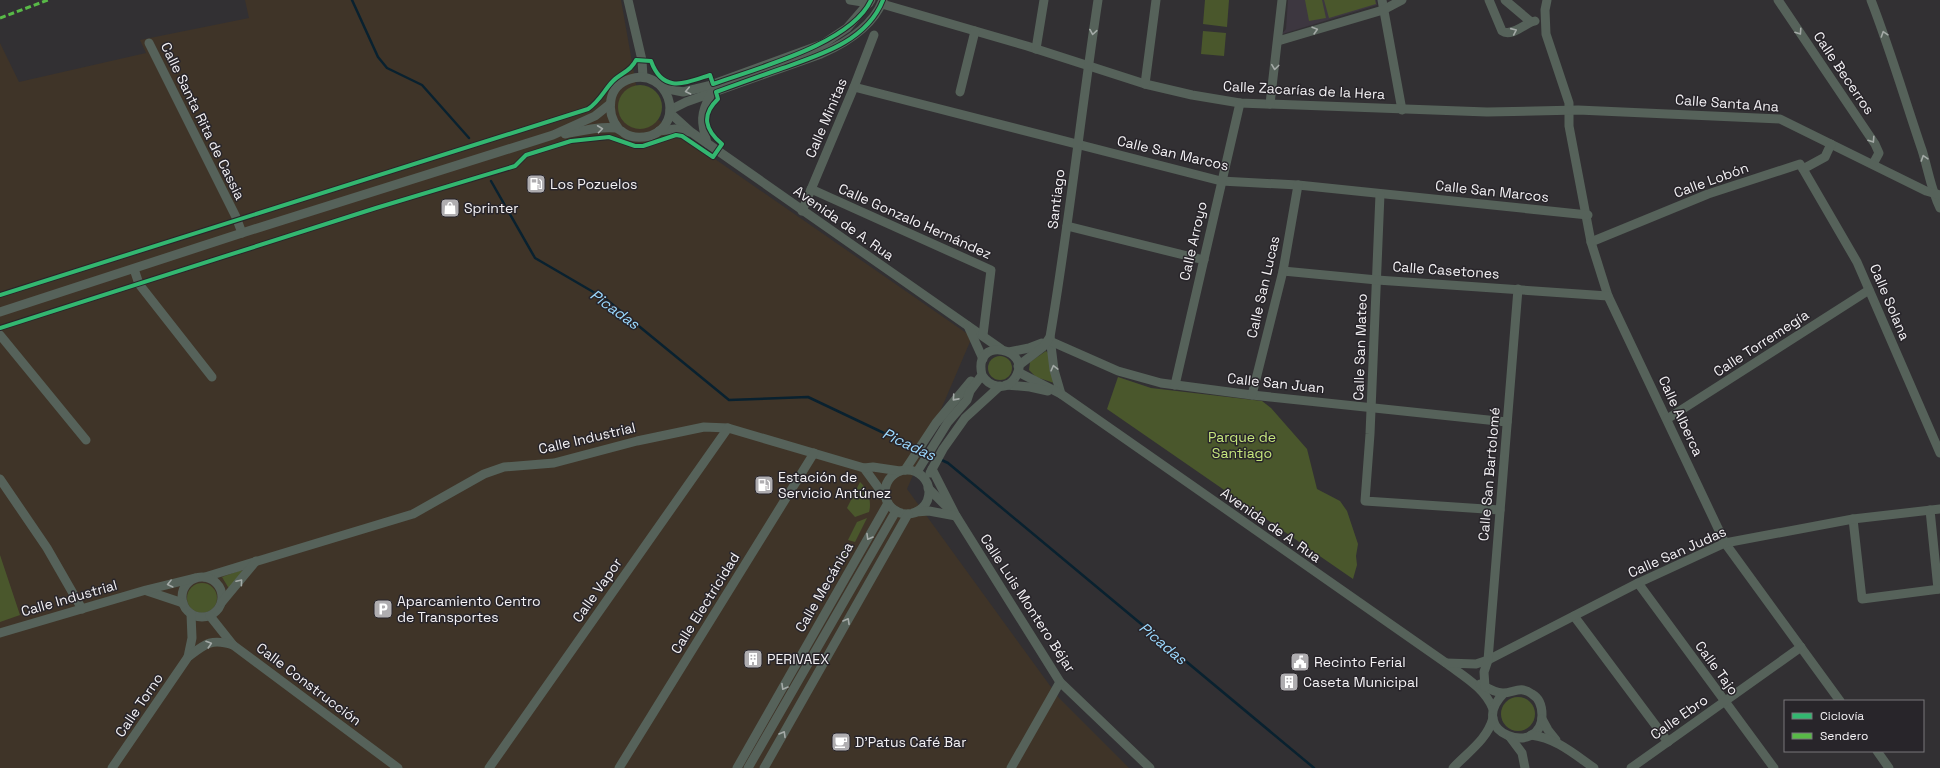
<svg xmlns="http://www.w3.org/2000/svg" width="1940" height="768" font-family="'Space Grotesk',sans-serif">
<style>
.built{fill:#3d3740}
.industrial{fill:#3f3428}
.green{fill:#4a572c}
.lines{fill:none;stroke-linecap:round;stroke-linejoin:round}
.stream{stroke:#09212f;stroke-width:2.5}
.minor{stroke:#56625a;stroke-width:9}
.quiet{stroke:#58b947;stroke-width:3;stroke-dasharray:6 3;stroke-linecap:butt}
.cycleway-casing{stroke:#28252a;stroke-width:6}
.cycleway{stroke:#33b770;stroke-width:4}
.oneway{stroke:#a4aaa7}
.labels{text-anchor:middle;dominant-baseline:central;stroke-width:3;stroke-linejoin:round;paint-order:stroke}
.street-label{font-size:14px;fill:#f3f1f4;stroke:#28252a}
.poi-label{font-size:14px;fill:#f3f1f4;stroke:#28252a;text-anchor:start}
.park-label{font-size:14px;fill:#c5e67c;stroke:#28252a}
.water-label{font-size:15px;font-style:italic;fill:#9bd9ff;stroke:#28252a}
</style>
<rect width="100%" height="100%" fill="#323033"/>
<path class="built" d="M1288,0H1376L1377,5L1282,34L1286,29Z"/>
<path class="industrial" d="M245,0H621L640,107L972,337L907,489L1059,698L1129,768H0V43L19,82L146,53L140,40L249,18Z"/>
<g class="green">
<path d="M1205,0H1229L1227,27L1203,24Z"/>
<path d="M1305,0H1322L1326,18L1309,21Z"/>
<path d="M1324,0H1375L1376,4L1329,18Z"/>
<path d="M1203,31L1226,33L1224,56L1201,54Z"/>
<circle cx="640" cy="107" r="22"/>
<path d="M1046,351L1049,354L1054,383L1036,377L1029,370L1030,362Z"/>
<circle cx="1000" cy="368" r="12"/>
<path d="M1118,377L1151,388L1262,401L1271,408L1307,449L1317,489L1340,501L1347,511L1358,544L1356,556L1357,565L1353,579L1107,409Z"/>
<path d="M860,482C868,489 872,502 869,512L855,517L847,508Z"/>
<path d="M867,518L855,542L848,540L857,522Z"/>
<path d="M845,545L852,547L842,565L836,562Z"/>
<path d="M0,555L20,615L0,622Z"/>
<path d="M241,570L243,573L231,588L228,587L222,577Z"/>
<circle cx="202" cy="598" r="15"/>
<circle cx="1518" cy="714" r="17"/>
</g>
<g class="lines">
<g class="stream">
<path d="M352,0L378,57L387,68L422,85L469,138"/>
<path d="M491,181L535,258L607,300L729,400L808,397L926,453"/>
<path d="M931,455L948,463L1314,768"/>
</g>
<g class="minor">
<path d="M628,0L642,60L643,77"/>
<path d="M850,0L869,3"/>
<path d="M1382,0L1402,110"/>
<path d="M1489,0L1502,31C1510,37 1523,26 1531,22"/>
<path d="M1505,0L1531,22L1535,21"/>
<path d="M1547,0L1545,10L1546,34L1569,103V126L1591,242L1608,296L1725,543L1840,701"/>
<path d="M1778,0L1875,144L1879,153L1873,164"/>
<path d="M1871,0C1890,49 1905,100 1922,150C1928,169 1931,190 1940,208"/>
<path d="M882,4L1027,46L1145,84L1192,95L1240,103L1487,112L1578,110L1780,119L1926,191L1940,195"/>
<path d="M1278,41L1383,10L1402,0"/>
<path d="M149,43L236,217L242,233"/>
<path d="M1036,49L1044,0"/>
<path d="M1145,84L1156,0"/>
<path d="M854,87L1221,181L1298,185L1588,215"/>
<path d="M663,88L683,92L708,86L823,44L847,28L871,0"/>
<path d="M960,92L975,31"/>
<path d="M1270,104L1282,0"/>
<path d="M670,110L686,102L821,54C846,43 873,27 883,0"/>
<path d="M670,113L691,132L1001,349"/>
<path d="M659,131L675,129L690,132"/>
<path d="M565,134C581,131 599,126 616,128C619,129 621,131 624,133C631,138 641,138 650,136C687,123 668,67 630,79C607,86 606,112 618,128"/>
<path d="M707,143C701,122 700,114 711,94"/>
<path d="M1803,169L1857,262L1940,453"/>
<path d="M811,189L991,270L983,335"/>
<path d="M1380,194L1370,434L1365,501L1500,510"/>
<path d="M802,211L854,87L874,35"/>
<path d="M1067,226L1204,260"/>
<path d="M1591,242L1708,194L1800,164L1803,169L1825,157L1831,144"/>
<path d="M134,269L139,284L212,377"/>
<path d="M1283,271L1377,280L1608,296"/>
<path d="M0,312L242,233L553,135L595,116L610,104"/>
<path d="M968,326L983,359"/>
<path d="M0,335L86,440"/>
<path d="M1050,337L1054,370L1061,394"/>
<path d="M1050,341L1118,371L1161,383L1252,395L1507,422"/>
<path d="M1009,352L1029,348L1042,343"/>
<path d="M1018,366L1043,347L1050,337C1069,225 1081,112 1098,0"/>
<path d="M1018,372L1061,394L1446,663C1463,676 1485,688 1493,709"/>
<path d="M1006,385L1030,387L1048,391"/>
<path d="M1175,385L1240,103"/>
<path d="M1252,395L1283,271L1298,185"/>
<path d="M1667,419L1869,290"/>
<path d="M864,468L886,498"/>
<path d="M932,469L956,516L1060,682L1150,768"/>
<path d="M905,470L936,423L971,381"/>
<circle cx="907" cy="492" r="22"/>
<path d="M917,472L948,422L967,400L970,391L982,375C972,334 1035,349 1015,378C1006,392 989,387 982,375"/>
<path d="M930,473L943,449L965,418L1000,386"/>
<path d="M0,479L47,548L82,609"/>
<path d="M928,488L952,512"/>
<path d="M1930,510L1938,589"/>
<path d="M916,512L929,511L956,516"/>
<path d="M1853,519L1862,599L1940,589"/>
<path d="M205,577L413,514L484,474L504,467L554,463L637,441L704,427L728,428L864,468L873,467L900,471"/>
<circle cx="202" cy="597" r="20"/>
<path d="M1638,583L1774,768"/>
<path d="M147,591L183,603"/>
<path d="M222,602L256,561"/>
<path d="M210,616L233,645L398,768"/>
<path d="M1574,616L1668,742"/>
<path d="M0,633L146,590L195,578"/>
<path d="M188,657L192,638L191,614"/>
<path d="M1446,663L1476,664L1488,660L1638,583L1725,543L1853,519L1940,509"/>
<path d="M1480,684C1487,688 1495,693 1503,693C1514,693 1520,685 1532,694C1539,698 1542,706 1542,715C1542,759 1464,733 1504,693"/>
<path d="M1485,687L1484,672L1488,660L1518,289"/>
<path d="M1542,719L1548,730L1556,740"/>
<path d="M1531,735C1556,738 1574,754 1594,768"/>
<path d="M1510,737L1522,753L1525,768"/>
<path d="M1877,751L1889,768"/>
<path d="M112,768L188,657C205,644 211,638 233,645"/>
<path d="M489,768L728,428"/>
<path d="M619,768L814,453"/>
<path d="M737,768L888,503"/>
<path d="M748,768L896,511"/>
<path d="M764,768L908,514"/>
<path d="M1011,768L1060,682"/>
<path d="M1453,768C1468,752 1487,740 1493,718"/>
<path d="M1631,768L1801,647"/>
</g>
<path class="quiet" d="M0,18L48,0"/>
<defs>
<g id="cycleway">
<path d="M0,295L588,109C600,101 604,90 613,81C621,73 631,71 636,60L651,61C663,94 685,83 710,75L713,84C757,68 851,44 871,0"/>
<path d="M0,328L376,208L515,166L526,155L571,141L609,137L635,146H643L676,135L682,136L713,157L722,144C705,130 701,115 718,99L716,92C738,84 760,76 783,68C820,55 867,41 883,0"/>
</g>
</defs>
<use href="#cycleway" class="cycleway-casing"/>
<use href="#cycleway" class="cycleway"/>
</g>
<defs><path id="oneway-chevron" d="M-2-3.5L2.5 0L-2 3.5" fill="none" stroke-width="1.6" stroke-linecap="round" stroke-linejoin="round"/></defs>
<g class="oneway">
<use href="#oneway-chevron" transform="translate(1315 30) rotate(-16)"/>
<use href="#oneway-chevron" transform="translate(1514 31) rotate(-24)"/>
<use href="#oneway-chevron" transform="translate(1093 32) rotate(99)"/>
<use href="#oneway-chevron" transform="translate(1799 32) rotate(56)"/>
<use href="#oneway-chevron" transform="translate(1884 34) rotate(-108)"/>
<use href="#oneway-chevron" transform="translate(1275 67) rotate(97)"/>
<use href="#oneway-chevron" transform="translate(688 91) rotate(168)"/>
<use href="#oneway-chevron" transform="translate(600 129) rotate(-7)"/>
<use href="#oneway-chevron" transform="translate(1872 140) rotate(57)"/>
<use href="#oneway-chevron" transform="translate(1924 158) rotate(-108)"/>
<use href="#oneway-chevron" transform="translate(1054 368) rotate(-104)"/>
<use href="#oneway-chevron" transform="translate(955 398) rotate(132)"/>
<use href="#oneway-chevron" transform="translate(869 537) rotate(120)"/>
<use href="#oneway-chevron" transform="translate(240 582) rotate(-50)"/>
<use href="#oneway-chevron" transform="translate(170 584) rotate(166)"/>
<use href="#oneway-chevron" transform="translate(847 621) rotate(-61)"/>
<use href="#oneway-chevron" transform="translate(209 644) rotate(-18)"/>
<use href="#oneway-chevron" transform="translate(784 687) rotate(120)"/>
<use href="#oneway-chevron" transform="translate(783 734) rotate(-60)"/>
</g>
<defs>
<symbol id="fuel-square" viewBox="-11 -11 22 22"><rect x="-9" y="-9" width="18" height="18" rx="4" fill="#afadb0" stroke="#28252a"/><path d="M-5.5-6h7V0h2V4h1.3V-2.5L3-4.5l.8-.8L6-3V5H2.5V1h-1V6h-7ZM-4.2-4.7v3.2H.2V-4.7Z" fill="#fff"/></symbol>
<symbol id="shop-square" viewBox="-11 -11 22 22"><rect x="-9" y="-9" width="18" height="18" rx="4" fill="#afadb0" stroke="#28252a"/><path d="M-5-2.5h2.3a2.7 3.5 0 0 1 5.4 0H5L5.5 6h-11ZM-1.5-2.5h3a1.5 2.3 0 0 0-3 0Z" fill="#fff"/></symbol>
<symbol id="parking-square" viewBox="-11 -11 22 22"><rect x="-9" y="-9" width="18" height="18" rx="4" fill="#afadb0" stroke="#28252a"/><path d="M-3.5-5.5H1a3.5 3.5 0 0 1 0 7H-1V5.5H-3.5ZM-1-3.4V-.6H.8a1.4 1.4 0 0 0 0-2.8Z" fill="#fff"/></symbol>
<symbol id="building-square" viewBox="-11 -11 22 22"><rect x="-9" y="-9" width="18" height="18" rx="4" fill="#afadb0" stroke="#28252a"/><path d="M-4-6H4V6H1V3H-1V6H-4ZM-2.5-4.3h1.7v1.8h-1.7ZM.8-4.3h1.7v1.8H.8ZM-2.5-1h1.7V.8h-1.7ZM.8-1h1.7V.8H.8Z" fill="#fff"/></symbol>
<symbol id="civic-square" viewBox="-11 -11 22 22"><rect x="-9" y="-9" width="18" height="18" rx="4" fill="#afadb0" stroke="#28252a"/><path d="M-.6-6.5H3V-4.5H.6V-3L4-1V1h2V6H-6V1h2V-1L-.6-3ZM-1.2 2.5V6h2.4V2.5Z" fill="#fff"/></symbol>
<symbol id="cafe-square" viewBox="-11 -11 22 22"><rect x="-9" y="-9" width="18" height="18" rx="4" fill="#afadb0" stroke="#28252a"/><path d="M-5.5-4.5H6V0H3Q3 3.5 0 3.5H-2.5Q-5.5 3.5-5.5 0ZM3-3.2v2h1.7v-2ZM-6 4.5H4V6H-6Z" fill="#fff"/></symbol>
</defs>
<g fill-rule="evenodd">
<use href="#fuel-square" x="525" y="173" width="22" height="22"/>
<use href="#shop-square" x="439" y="197" width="22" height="22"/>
<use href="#fuel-square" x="753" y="474" width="22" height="22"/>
<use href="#parking-square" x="372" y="598" width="22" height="22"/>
<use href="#building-square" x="742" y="648" width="22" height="22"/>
<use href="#civic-square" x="1289" y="651" width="22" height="22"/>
<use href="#building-square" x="1278" y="671" width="22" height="22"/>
<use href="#cafe-square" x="830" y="731" width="22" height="22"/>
</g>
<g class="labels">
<g class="street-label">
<text transform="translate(1844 73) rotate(56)">Calle Becerros</text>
<text transform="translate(1304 90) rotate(3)">Calle Zacarías de la Hera</text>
<text transform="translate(1727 103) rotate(4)">Calle Santa Ana</text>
<text transform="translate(826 118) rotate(-67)">Calle Minitas</text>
<text transform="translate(203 121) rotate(64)">Calle Santa Rita de Cassia</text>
<text transform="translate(1173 153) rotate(13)">Calle San Marcos</text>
<text transform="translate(1711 180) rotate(-20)">Calle Lobón</text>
<text transform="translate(1492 191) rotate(6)">Calle San Marcos</text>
<text transform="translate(1056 199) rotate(-83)">Santiago</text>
<text transform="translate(915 221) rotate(24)">Calle Gonzalo Hernández</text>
<text transform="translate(844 223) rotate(35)">Avenida de A. Rua</text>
<text transform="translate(1193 241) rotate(-77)">Calle Arroyo</text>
<text transform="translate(1446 270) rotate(4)">Calle Casetones</text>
<text transform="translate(1263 287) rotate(-77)">Calle San Lucas</text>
<text transform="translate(1890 302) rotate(67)">Calle Solana</text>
<text transform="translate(1761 343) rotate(-33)">Calle Torremegía</text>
<text transform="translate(1360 347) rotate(-88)">Calle San Mateo</text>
<text transform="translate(1276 383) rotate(6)">Calle San Juan</text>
<text transform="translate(1681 416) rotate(65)">Calle Alberca</text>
<text transform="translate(587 438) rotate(-13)">Calle Industrial</text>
<text transform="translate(1489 474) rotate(-85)">Calle San Bartolomé</text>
<text transform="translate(1271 525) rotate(35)">Avenida de A. Rua</text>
<text transform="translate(1677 552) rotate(-24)">Calle San Judas</text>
<text transform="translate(824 587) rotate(-60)">Calle Mecánica</text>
<text transform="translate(597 590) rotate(-55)">Calle Vapor</text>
<text transform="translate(69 598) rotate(-16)">Calle Industrial</text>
<text transform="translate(705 603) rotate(-58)">Calle Electricidad</text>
<text transform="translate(1028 603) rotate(57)">Calle Luis Montero Béjar</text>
<text transform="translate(1717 668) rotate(54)">Calle Tajo</text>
<text transform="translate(309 684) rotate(37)">Calle Construcción</text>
<text transform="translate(139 705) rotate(-56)">Calle Torno</text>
<text transform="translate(1679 717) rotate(-35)">Calle Ebro</text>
</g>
<g class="poi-label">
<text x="550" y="184">Los Pozuelos</text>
<text x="464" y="208">Sprinter</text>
<text x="778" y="477">Estación de<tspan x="778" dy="16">Servicio Antúnez</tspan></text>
<text x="397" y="601">Aparcamiento Centro<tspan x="397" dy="16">de Transportes</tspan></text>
<text x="767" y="659">PERIVAEX</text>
<text x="1314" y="662">Recinto Ferial</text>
<text x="1303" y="682">Caseta Municipal</text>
<text x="855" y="742">D'Patus Café Bar</text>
</g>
<g class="park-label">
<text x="1242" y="437">Parque de<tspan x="1242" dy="16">Santiago</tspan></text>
</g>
<g class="water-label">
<text transform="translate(615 309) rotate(36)">Picadas</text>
<text transform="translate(909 444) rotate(25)">Picadas</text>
<text transform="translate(1163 643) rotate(40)">Picadas</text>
</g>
</g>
<rect x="1784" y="700" width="140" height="52" fill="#28252a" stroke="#79777b"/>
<rect x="1792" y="713" width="20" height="6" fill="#33b770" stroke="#79777b"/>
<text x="1820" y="720" font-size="12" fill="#f3f1f4">Ciclovía</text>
<rect x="1792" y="733" width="20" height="6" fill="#58b947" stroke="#79777b"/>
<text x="1820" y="740" font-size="12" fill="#f3f1f4">Sendero</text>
</svg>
